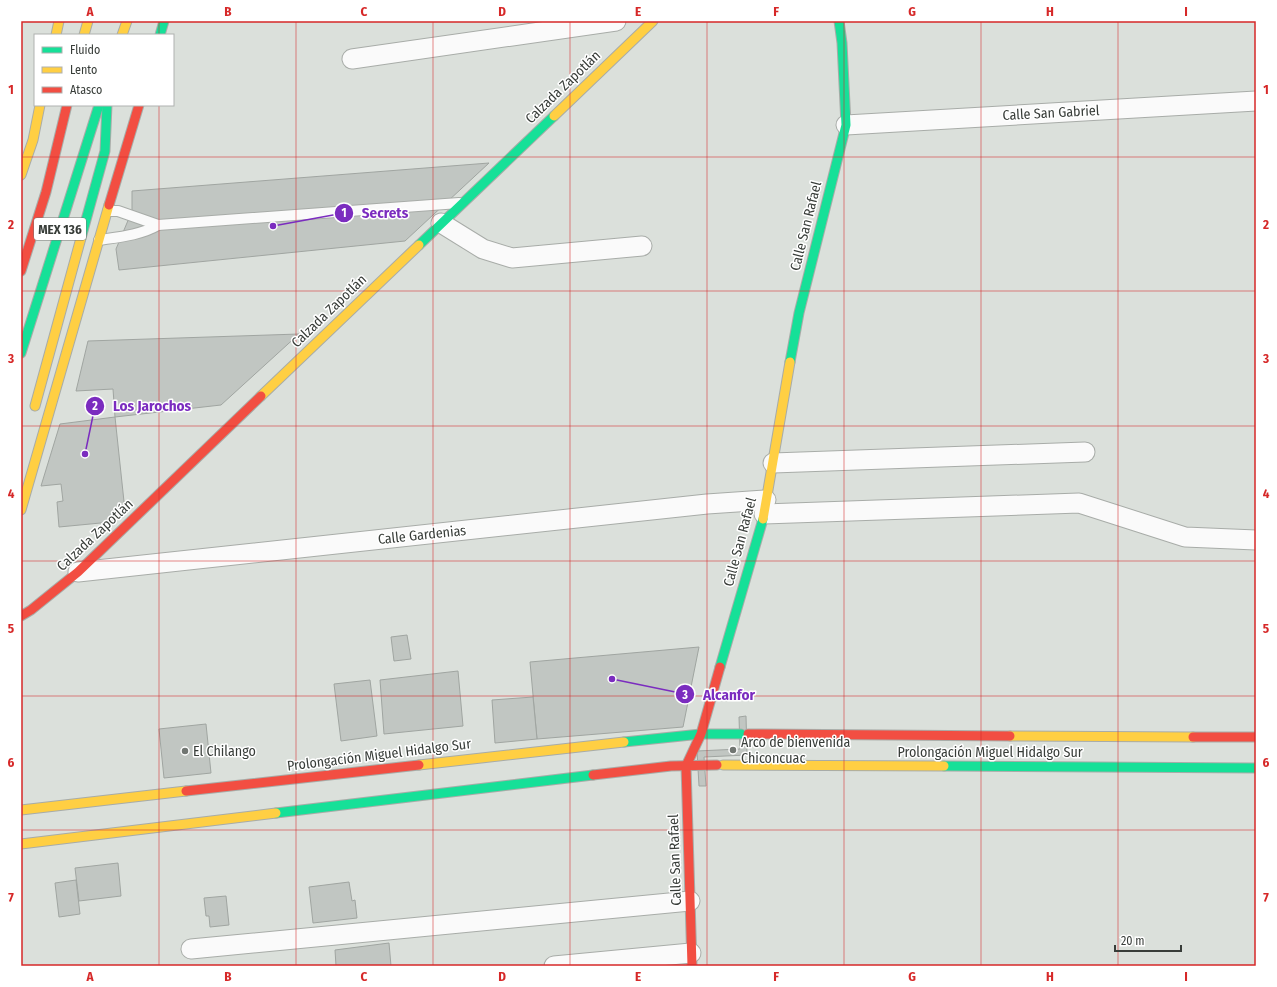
<svg xmlns="http://www.w3.org/2000/svg" width="1277" height="987" font-family="'Fira Sans Condensed',sans-serif">
<style>
.building{fill:#c1c6c2;stroke:#a0a5a1}
.lines{fill:none;stroke-linecap:round;stroke-linejoin:round}
.lane-casing{stroke:#a8aca8;stroke-width:12}
.street-casing{stroke:#a8aca8;stroke-width:21}
.fast-casing{stroke:#a8aca8;stroke-width:11}
.slow-casing{stroke:#a8aca8;stroke-width:11}
.jam-casing{stroke:#a8aca8;stroke-width:11}
.lane{stroke:#fafafa;stroke-width:10}
.street{stroke:#fafafa;stroke-width:19}
.fast{stroke:#16e098;stroke-width:9}
.slow{stroke:#ffcf43;stroke-width:9}
.jam{stroke:#f24e42;stroke-width:9}
.grid{fill:none;stroke:#d62828;stroke-width:1;stroke-opacity:0.55}
.poi-dot{fill:#717672;stroke:#fff;stroke-width:1.5}
.labels{text-anchor:middle;dominant-baseline:central;stroke-width:3;stroke-linejoin:round;paint-order:stroke}
.shield{fill:#fff;stroke:#747774;stroke-width:1}
.shield-label{font-size:13px;font-weight:bold;fill:#383d39}
.street-label{font-size:14px;fill:#383d39;stroke:#fff}
.poi-label{font-size:14px;fill:#383d39;stroke:#fff;text-anchor:start}
.leader{fill:none;stroke:#7b2cbf;stroke-width:1.5}
.callout-dot{fill:#7b2cbf;stroke:#fff;stroke-width:1.5}
.mark-label{font-size:12px;text-anchor:middle;font-weight:bold;fill:#fff}
.callout-label{font-size:15px;text-anchor:middle;font-weight:bold;fill:#7b2cbf;stroke:#fff;stroke-width:3;stroke-linejoin:round;paint-order:stroke}
.neatline{fill:none;stroke:#d62828;stroke-width:1.5}
.grid-label{font-size:13px;text-anchor:middle;font-weight:bold;fill:#d62828}
</style>
<rect width="100%" height="100%" fill="#dbe0db"/>
<g class="building">
<path d="M489,163L405,241L119,270L116,249L132,211V191Z"/>
<path d="M299,334L221,405L115,417L113,389L76,391L88,341Z"/>
<path d="M115,417L125,511L111,522L59,527L57,502L63,501L61,484L41,486L60,424Z"/>
<path d="M407,635L411,659L394,661L391,637Z"/>
<path d="M699,647L683,727L537,739L530,662Z"/>
<path d="M458,671L463,726L384,734L380,680Z"/>
<path d="M370,680L377,736L341,741L334,684Z"/>
<path d="M533,697L537,739L495,743L492,700Z"/>
<path d="M746,716L747,755L704,757L706,786H699L697,751L740,749L739,717Z"/>
<path d="M206,724L211,773L164,778L159,729Z"/>
<path d="M118,863L121,896L79,901L75,868Z"/>
<path d="M76,880L80,914L59,917L55,883Z"/>
<path d="M349,882L352,901L355,900L357,918L313,923L309,887Z"/>
<path d="M226,896L229,925L210,927L209,916H206L204,898Z"/>
<path d="M389,943L391,966H336L335,950Z"/>
</g>
<g class="lines">
<defs>
<g id="lane">
<path d="M108,211H118L158,225L459,203"/>
<path d="M99,240C119,237 141,235 158,225"/>
</g>
<g id="street">
<path d="M352,59L616,21"/>
<path d="M846,125L1256,101"/>
<path d="M441,223L483,249L512,258L642,246"/>
<path d="M773,463L1085,452"/>
<path d="M764,514L1079,503L1185,537L1256,540"/>
<path d="M78,572L707,504L766,500"/>
<path d="M191,949L690,901"/>
<path d="M554,966L691,953"/>
</g>
<g id="fast">
<path d="M160,35L164,21"/>
<path d="M81,238L105,151L107,105"/>
<path d="M419,245L554,116"/>
<path d="M21,353L99,105"/>
<path d="M790,362L799,313L846,125L842,43L839,21"/>
<path d="M720,667L763,519"/>
<path d="M624,742L701,734H741"/>
<path d="M944,766L1256,768"/>
<path d="M276,813L593,775"/>
</g>
<g id="slow">
<path d="M56,35L59,21"/>
<path d="M84,35L88,21"/>
<path d="M122,35L127,21"/>
<path d="M554,116L653,21"/>
<path d="M21,175L33,140L40,105"/>
<path d="M261,396L419,245"/>
<path d="M35,406L81,238"/>
<path d="M21,510L109,205"/>
<path d="M763,519L790,362"/>
<path d="M1010,736L1193,737"/>
<path d="M419,765L624,742"/>
<path d="M723,765L944,766"/>
<path d="M21,810L186,791"/>
<path d="M21,844L276,813"/>
</g>
<g id="jam">
<path d="M109,205L139,105"/>
<path d="M21,271L46,192L67,105"/>
<path d="M21,616L31,610L78,572L261,396"/>
<path d="M748,734L1010,736"/>
<path d="M1193,737H1256"/>
<path d="M593,775L671,766L717,765"/>
<path d="M186,791L419,765"/>
<path d="M692,966L686,766L701,734L720,667"/>
</g>
</defs>
<use href="#lane" class="lane-casing"/>
<use href="#street" class="street-casing"/>
<use href="#fast" class="fast-casing"/>
<use href="#slow" class="slow-casing"/>
<use href="#jam" class="jam-casing"/>
<use href="#lane" class="lane"/>
<use href="#street" class="street"/>
<use href="#fast" class="fast"/>
<use href="#slow" class="slow"/>
<use href="#jam" class="jam"/>
</g>
<path class="grid" d="M159,21V35M296,21V966M433,21V966M570,21V966M707,21V966M844,21V966M981,21V966M1118,21V966M159,105V966M21,157H1256M21,291H1256M21,426H1256M21,561H1256M21,696H1256M21,830H1256"/>
<g class="poi-dot">
<circle cx="733" cy="750" r="4"/>
<circle cx="185" cy="751" r="4"/>
</g>
<g class="labels">
<rect class="shield" x="34" y="218" width="52" height="22" rx="3"/>
<g class="shield-label">
<text x="60" y="229">MEX 136</text>
</g>
<g class="street-label">
<text transform="translate(563 87) rotate(-44)">Calzada Zapotlán</text>
<text transform="translate(1051 113) rotate(-3)">Calle San Gabriel</text>
<text transform="translate(806 226) rotate(-76)">Calle San Rafael</text>
<text transform="translate(329 311) rotate(-44)">Calzada Zapotlán</text>
<text transform="translate(95 535) rotate(-43)">Calzada Zapotlán</text>
<text transform="translate(422 535) rotate(-6)">Calle Gardenias</text>
<text transform="translate(740 542) rotate(-75)">Calle San Rafael</text>
<text x="990" y="752">Prolongación Miguel Hidalgo Sur</text>
<text transform="translate(379 755) rotate(-7)">Prolongación Miguel Hidalgo Sur</text>
<text transform="translate(675 860) rotate(-92)">Calle San Rafael</text>
</g>
<g class="poi-label">
<text x="741" y="742">Arco de bienvenida<tspan x="741" dy="16">Chiconcuac</tspan></text>
<text x="193" y="751">El Chilango</text>
</g>
</g>
<path class="leader" d="M273 226L344 213M85 454L95 406M612 679L685 694"/>
<g class="callout-dot">
<circle cx="273" cy="226" r="4"/>
<circle cx="85" cy="454" r="4"/>
<circle cx="612" cy="679" r="4"/>
<circle cx="344" cy="213" r="10"/>
<circle cx="95" cy="406" r="10"/>
<circle cx="685" cy="694" r="10"/>
</g>
<g class="mark-label">
<text x="344" y="217">1</text>
<text x="95" y="410">2</text>
<text x="685" y="699">3</text>
</g>
<g class="callout-label">
<text x="385" y="218">Secrets</text>
<text x="152" y="411">Los Jarochos</text>
<text x="729" y="700">Alcanfor</text>
</g>
<rect width="1277" height="987" fill="none" stroke="#ffffff" stroke-width="44"/>
<rect x="34" y="34" width="140" height="72" fill="#ffffff" stroke="#afb1b0"/>
<rect x="42" y="47" width="20" height="6" fill="#16e098" stroke="#afb1b0"/>
<text x="70" y="54" font-size="12" fill="#383d39">Fluido</text>
<rect x="42" y="67" width="20" height="6" fill="#ffcf43" stroke="#afb1b0"/>
<text x="70" y="74" font-size="12" fill="#383d39">Lento</text>
<rect x="42" y="87" width="20" height="6" fill="#f24e42" stroke="#afb1b0"/>
<text x="70" y="94" font-size="12" fill="#383d39">Atasco</text>
<path d="M1115 945v6h66v-6" fill="none" stroke="#383d39" stroke-width="2"/>
<text x="1121" y="945" font-size="12" fill="#383d39" stroke="#ffffff" stroke-width="3" paint-order="stroke">20 m</text>
<rect x="22" y="22" width="1233" height="943" class="neatline"/>
<g class="grid-label">
<text x="90" y="16">A</text>
<text x="228" y="16">B</text>
<text x="364" y="16">C</text>
<text x="502" y="16">D</text>
<text x="638" y="16">E</text>
<text x="776" y="16">F</text>
<text x="912" y="16">G</text>
<text x="1050" y="16">H</text>
<text x="1186" y="16">I</text>
<text x="11" y="94">1</text>
<text x="1266" y="94">1</text>
<text x="11" y="229">2</text>
<text x="1266" y="229">2</text>
<text x="11" y="363">3</text>
<text x="1266" y="363">3</text>
<text x="11" y="498">4</text>
<text x="1266" y="498">4</text>
<text x="11" y="633">5</text>
<text x="1266" y="633">5</text>
<text x="11" y="767">6</text>
<text x="1266" y="767">6</text>
<text x="11" y="902">7</text>
<text x="1266" y="902">7</text>
<text x="90" y="981">A</text>
<text x="228" y="981">B</text>
<text x="364" y="981">C</text>
<text x="502" y="981">D</text>
<text x="638" y="981">E</text>
<text x="776" y="981">F</text>
<text x="912" y="981">G</text>
<text x="1050" y="981">H</text>
<text x="1186" y="981">I</text>
</g>
</svg>
